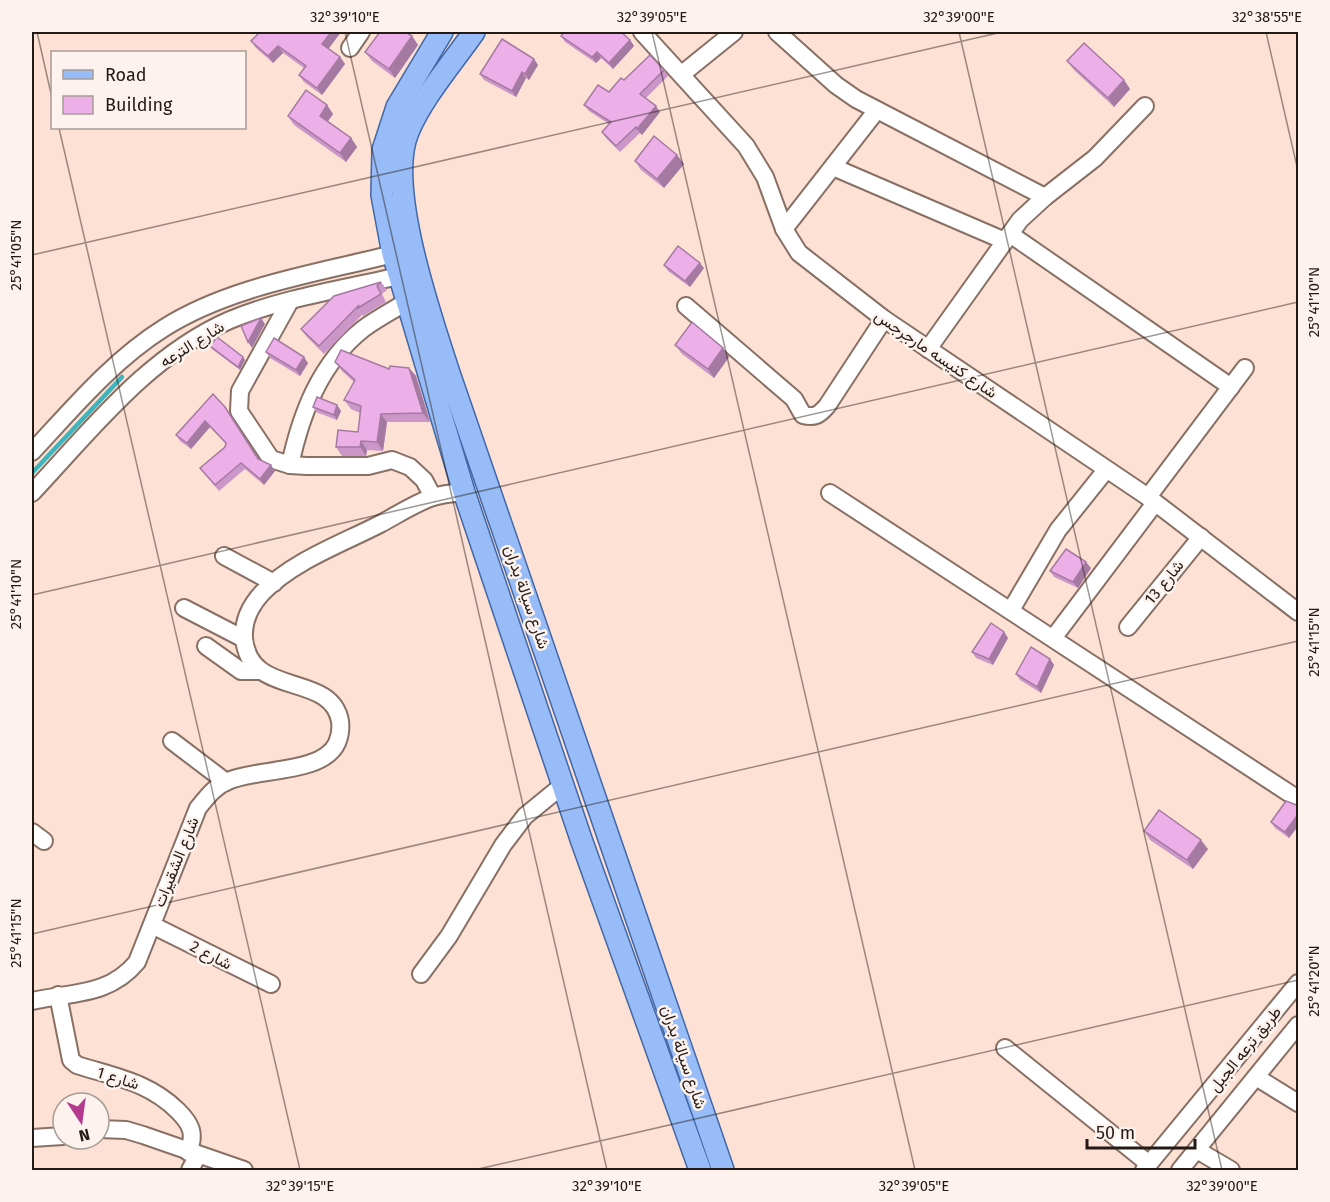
<svg xmlns="http://www.w3.org/2000/svg" width="1330" height="1202" font-family="'Fira Sans',Vazirmatn,sans-serif">
<style>
.lines{fill:none;stroke-linecap:round;stroke-linejoin:round}
.stream{stroke:#3eb4bc;stroke-width:4.5}
.minor-casing{stroke:#887065;stroke-width:20}
.major-casing{stroke:#4267a6;stroke-width:24}
.minor{stroke:#fff;stroke-width:16}
.major{stroke:#98bcf8;stroke-width:21}
.wall{fill:#cb96c8}
.shaded-wall{fill:#a57aa2}
.building{fill:#ecafe8;stroke:#a57aa2;stroke-width:1.5}
.ticks{fill:none;stroke:#231a15;stroke-width:1.5;stroke-opacity:0.45}
.labels{text-anchor:middle;dominant-baseline:central;stroke-width:5;stroke-linejoin:round;paint-order:stroke}
.street-label{font-size:16px;fill:#231a15;stroke:#fdf2ed}
.neatline{fill:none;stroke:#231a15;stroke-width:2}
.ticks-label{font-size:15px;text-anchor:middle;fill:#231a15}
</style>
<rect width="100%" height="100%" fill="#fde1d4"/>
<g class="lines">
<path class="stream" d="M32,473L122,377"/>
<defs>
<g id="minor">
<path d="M642,32L746,146L765,177L784,229L799,253L884,319L1148,497L1298,612"/>
<path d="M777,32L836,85L856,99L1045,197"/>
<path d="M350,48L361,32"/>
<path d="M682,74L734,32"/>
<path d="M833,167L1005,241"/>
<path d="M784,229L877,110"/>
<path d="M1010,234L1231,387"/>
<path d="M290,301L240,391L239,411L271,459L290,465L307,466H368L392,460L410,467L424,480L433,497"/>
<path d="M686,306L794,399L803,415C815,418 819,415 827,406L884,319"/>
<path d="M928,349L1020,220L1045,197L1095,158L1145,106"/>
<path d="M32,452C73,408 113,360 164,328C230,286 319,273 393,254"/>
<path d="M290,465C301,414 320,363 363,329C376,319 392,311 406,302"/>
<path d="M32,493C91,430 149,355 230,320C283,298 343,289 399,276"/>
<path d="M830,493L1298,799"/>
<path d="M1148,497L1245,368"/>
<path d="M224,556L274,583"/>
<path d="M184,608L244,639"/>
<path d="M1011,610L1058,530L1106,470"/>
<path d="M1128,627L1201,537"/>
<path d="M1054,637L1155,503"/>
<path d="M206,646L241,671H260"/>
<path d="M172,741L226,782"/>
<path d="M32,832L44,841"/>
<path d="M152,925L271,984"/>
<path d="M421,974L449,936L503,845L525,816L563,785"/>
<path d="M58,995L71,1060L77,1065C115,1077 149,1082 178,1111C191,1124 196,1134 188,1152"/>
<path d="M32,1001C72,992 109,996 137,962L198,808C207,797 215,786 228,781C257,768 323,774 337,743C340,736 341,729 340,721C331,671 249,699 244,638C243,621 251,605 262,593C293,561 341,544 380,524C397,515 415,503 433,497C442,494 454,493 464,492"/>
<path d="M1005,1048L1149,1164"/>
<path d="M1256,1077L1298,1103"/>
<path d="M99,1129L126,1130L143,1135L244,1170"/>
<path d="M32,1138L63,1136"/>
<path d="M1197,1150L1231,1170"/>
<path d="M190,1170L198,1155"/>
<path d="M1144,1170L1298,983"/>
<path d="M1180,1170L1298,1025"/>
</g>
<g id="major">
<path d="M442,32L397,107L383,150L382,195L393,254L464,492L582,842L700,1170"/>
<path d="M474,32C453,62 422,98 408,132C385,186 431,317 449,373L723,1170"/>
</g>
</defs>
<use href="#minor" class="minor-casing"/>
<use href="#major" class="major-casing"/>
<use href="#minor" class="minor"/>
<use href="#major" class="major"/>
</g>
<g class="wall">
<path d="M341,32L328,49L340,57L345,64L322,95L304,82L299,75L304,68L283,53L273,63L256,48L251,41Z"/>
<path d="M412,36L418,45L395,78L372,61L365,52Z"/>
<path d="M561,36L630,40L634,46L613,69L601,58L596,63L565,42Z"/>
<path d="M534,59L538,65L529,80L526,78L516,97L484,80L480,74Z"/>
<path d="M1067,61L1124,80L1130,89L1114,107L1074,70Z"/>
<path d="M664,70L668,76L646,98L660,112L642,135L640,133L620,152L606,138L602,132L609,124L589,111L584,105L609,92L624,80Z"/>
<path d="M327,105L333,114L328,121L351,138L357,147L346,162L294,125L288,116Z"/>
<path d="M677,155L684,164L664,188L641,170L635,161Z"/>
<path d="M664,265L704,268L690,287L668,271Z"/>
<path d="M381,282L387,290L382,294L386,302L363,316L362,315L324,354L306,336L301,329Z"/>
<path d="M675,345L729,357L714,378L682,354Z"/>
<path d="M210,346L243,357L245,360L240,370L212,349Z"/>
<path d="M266,352L308,363L300,376L270,358Z"/>
<path d="M335,362L389,369L409,368L416,376L430,422H387L383,451L367,450L366,456H342L336,447L358,432L360,413L351,409L344,400L354,382L342,371Z"/>
<path d="M213,394L259,459L275,471L264,485L245,469L219,491L200,468L225,447L226,444L210,427L191,449L180,441L176,435Z"/>
<path d="M337,405L341,411L337,420L316,412L313,407Z"/>
<path d="M1091,568L1078,588L1054,577L1050,571Z"/>
<path d="M1004,632L1008,638L993,665L976,658L972,652Z"/>
<path d="M1050,659L1054,665L1041,693L1020,680L1016,674Z"/>
<path d="M1299,806V825L1289,838L1275,828L1271,822Z"/>
<path d="M1144,831L1208,849L1193,869L1150,840Z"/>
</g>
<g class="shaded-wall">
<path d="M331,32H341L327,51L322,44Z"/>
<path d="M412,36L418,45L395,78L389,69Z"/>
<path d="M630,40L634,46L613,69L609,63Z"/>
<path d="M278,46L283,53L273,63L268,56Z"/>
<path d="M597,52L601,58L596,63L592,57Z"/>
<path d="M340,57L345,64L322,95L317,88Z"/>
<path d="M534,59L538,65L529,80L525,74Z"/>
<path d="M522,72L526,78L516,97L512,91Z"/>
<path d="M1124,80L1130,89L1114,107L1108,98Z"/>
<path d="M327,105L333,114L326,124L320,116Z"/>
<path d="M656,106L660,112L642,135L637,129Z"/>
<path d="M351,138L357,147L346,162L340,153Z"/>
<path d="M677,155L684,164L664,188L657,179Z"/>
<path d="M700,263L704,268L690,287L685,281Z"/>
<path d="M261,318L265,324L252,348L248,342Z"/>
<path d="M723,348L729,357L714,378L708,369Z"/>
<path d="M243,357L245,360L240,370L238,367Z"/>
<path d="M304,357L308,363L300,376L296,370Z"/>
<path d="M409,368L416,376L430,422L423,413Z"/>
<path d="M337,405L341,411L337,420L334,415Z"/>
<path d="M381,414L387,422L383,451L377,442Z"/>
<path d="M205,421L210,427L191,449L187,443Z"/>
<path d="M361,441L367,450L366,456L360,447Z"/>
<path d="M271,465L275,471L264,485L260,479Z"/>
<path d="M1086,562L1091,568L1078,588L1073,582Z"/>
<path d="M1004,632L1008,638L993,665L989,659Z"/>
<path d="M1050,659L1054,665L1041,693L1037,687Z"/>
<path d="M1299,813V825L1289,838L1285,832Z"/>
<path d="M1201,840L1208,849L1193,869L1187,860Z"/>
</g>
<g class="building">
<path d="M260,32H331L322,44L340,57L317,88L299,75L306,66L278,46L268,56L251,41Z"/>
<path d="M380,32H405L412,36L389,69L365,52Z"/>
<path d="M564,32H621L630,40L609,63L597,52L592,57L561,36Z"/>
<path d="M502,39L534,59L525,74L522,72L512,91L480,74Z"/>
<path d="M1084,43L1124,80L1108,98L1067,61Z"/>
<path d="M650,55L664,70L640,94L656,106L637,129L636,127L616,146L602,132L611,122L584,105L598,85L609,92L621,78L624,80Z"/>
<path d="M306,90L327,105L320,116L351,138L340,153L288,116Z"/>
<path d="M654,136L677,155L657,179L635,161Z"/>
<path d="M678,246L700,263L685,281L664,265Z"/>
<path d="M381,282L377,286L381,294L358,308L359,305L319,346L301,329L334,296Z"/>
<path d="M261,318L248,342L241,326Z"/>
<path d="M692,322L723,348L708,369L675,345Z"/>
<path d="M217,337L243,357L238,367L210,346Z"/>
<path d="M274,338L304,357L296,370L266,352Z"/>
<path d="M341,350L389,369L390,366L409,368L423,413L381,414L377,442L361,441L360,447H336L338,430L358,432L361,406L344,400L355,380L335,362Z"/>
<path d="M213,394L225,407L258,459L271,465L260,479L241,463L215,485L200,468L225,447L226,443L205,421L187,443L176,435Z"/>
<path d="M317,397L337,405L334,415L313,407Z"/>
<path d="M1066,549L1086,562L1073,582L1050,571Z"/>
<path d="M991,623L1004,632L989,659L972,652Z"/>
<path d="M1031,647L1050,659L1037,687L1016,674Z"/>
<path d="M1286,801L1299,806V813L1285,832L1271,822Z"/>
<path d="M1159,810L1201,840L1187,860L1144,831Z"/>
</g>
<path class="ticks" d="M37,32L52,98M345,32L607,1170M652,32L915,1170M959,32L1222,1170M1266,32L1298,171M59,128L300,1170M32,255L1002,32M32,595L1298,302M32,934L1298,641M474,1170L1298,980"/>
<g class="labels">
<g class="street-label">
<text transform="translate(192 344) rotate(-32)">شارع الترعه</text>
<text transform="translate(936 354) rotate(34)">شارع كنيسه مارجرجس</text>
<text transform="translate(1164 582) rotate(-51)">شارع 13</text>
<text transform="translate(527 597) rotate(71)">شارع سيالة بدران</text>
<text transform="translate(176 862) rotate(-68)">شارع الشقيرات</text>
<text transform="translate(211 955) rotate(27)">شارع 2</text>
<text transform="translate(1245 1049) rotate(-51)">طريق ترعه الجبل</text>
<text transform="translate(684 1057) rotate(71)">شارع سيالة بدران</text>
<text transform="translate(118 1078) rotate(17)">شارع 1</text>
</g>
</g>
<rect width="1330" height="1202" fill="none" stroke="#fdf2ed" stroke-width="66"/>
<rect x="51" y="51" width="195" height="78" fill="#fdf2ed" stroke="#a69c97" stroke-width="1.5"/>
<rect x="63" y="70" width="30" height="9" fill="#98bcf8" stroke="#a69c97" stroke-width="1.5"/>
<text x="105" y="81" font-size="18" fill="#231a15">Road</text>
<rect x="63" y="96" width="30" height="18" fill="#ecafe8" stroke="#a69c97" stroke-width="1.5"/>
<text x="105" y="111" font-size="18" fill="#231a15">Building</text>
<g transform="translate(81 1121) rotate(167)"><circle r="28" fill="#fdf2ed" stroke="#a69c97" stroke-width="1.5"/>
<path d="M0-4.5L10 22L0 15L-10 22Z" fill="#b43a8e"/>
<text y="-9" font-size="16" font-weight="bold" text-anchor="middle" fill="#231a15">N</text>
</g>
<path d="M1087 1139v9h108v-9" fill="none" stroke="#231a15" stroke-width="3"/>
<text x="1096" y="1139" font-size="18" fill="#231a15" stroke="#fdf2ed" stroke-width="4.5" paint-order="stroke">50 m</text>
<rect x="33" y="33" width="1264" height="1136" class="neatline"/>
<g class="ticks-label">
<text x="345" y="22">32°39'10"E</text>
<text x="652" y="22">32°39'05"E</text>
<text x="959" y="22">32°39'00"E</text>
<text x="1267" y="22">32°38'55"E</text>
<text transform="translate(16 255) rotate(-90)" y="5">25°41'05"N</text>
<text transform="translate(1314 302) rotate(-90)" y="5">25°41'10"N</text>
<text transform="translate(16 594) rotate(-90)" y="5">25°41'10"N</text>
<text transform="translate(1314 642) rotate(-90)" y="5">25°41'15"N</text>
<text transform="translate(16 933) rotate(-90)" y="5">25°41'15"N</text>
<text transform="translate(1314 981) rotate(-90)" y="5">25°41'20"N</text>
<text x="300" y="1191">32°39'15"E</text>
<text x="607" y="1191">32°39'10"E</text>
<text x="914" y="1191">32°39'05"E</text>
<text x="1222" y="1191">32°39'00"E</text>
</g>
</svg>
